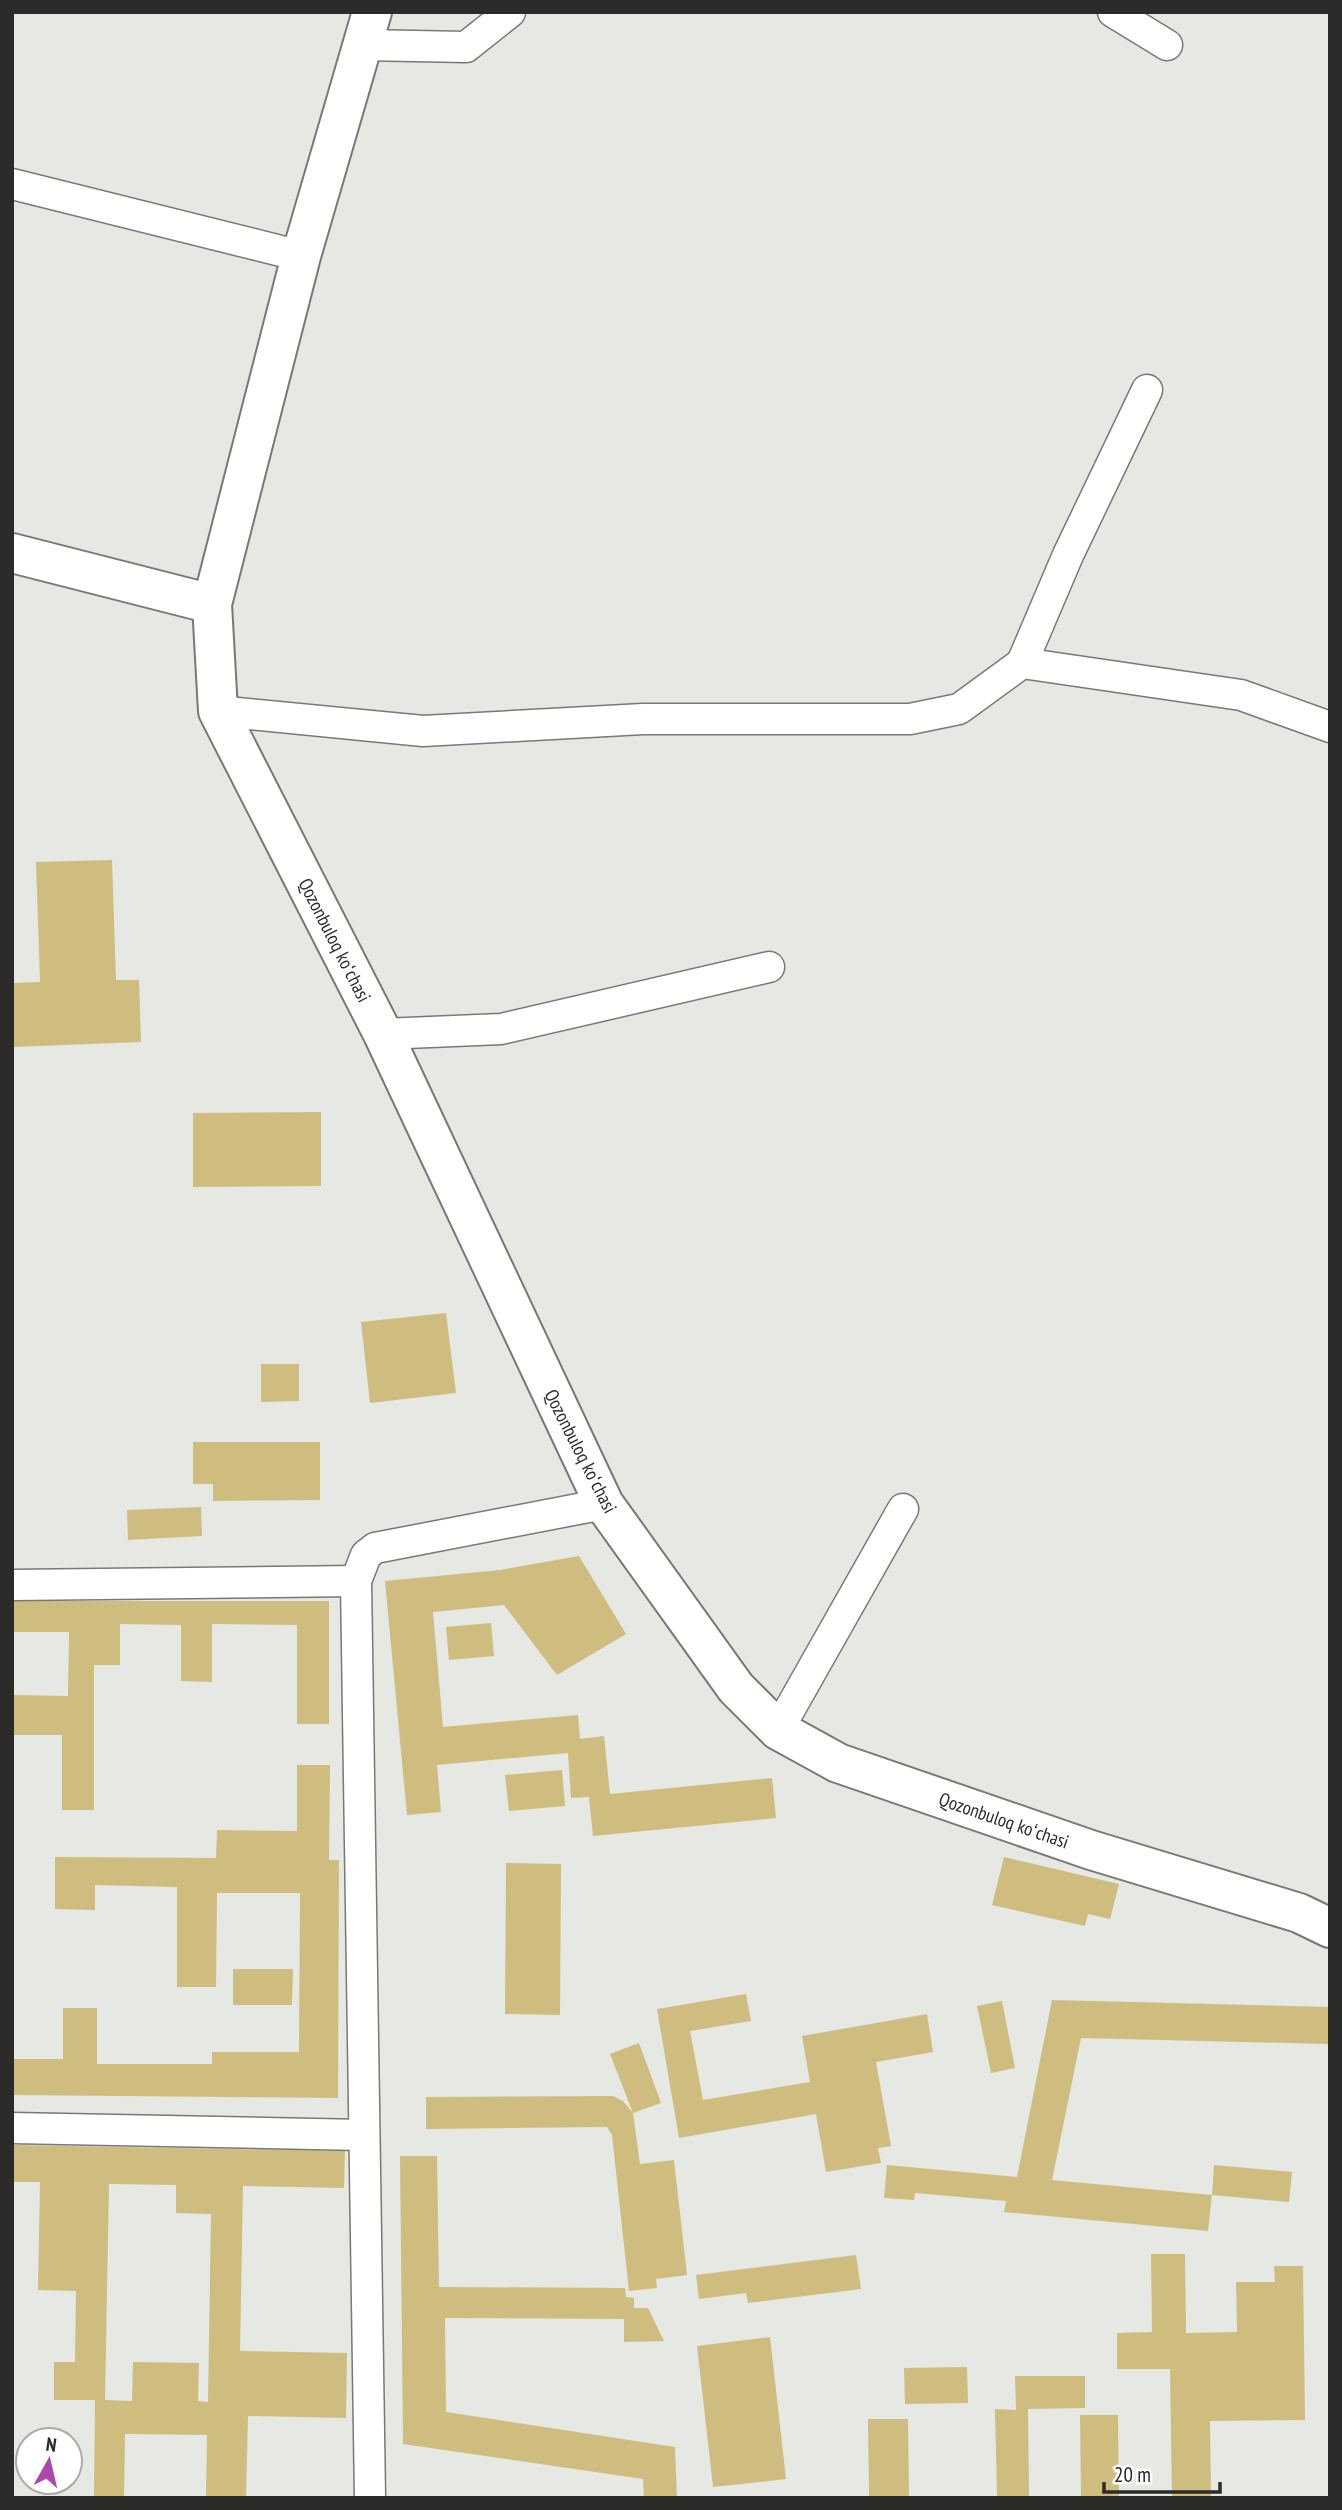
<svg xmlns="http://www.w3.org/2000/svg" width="1342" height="2510" font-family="'PT Sans Narrow',sans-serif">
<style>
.building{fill:#cfbc7f;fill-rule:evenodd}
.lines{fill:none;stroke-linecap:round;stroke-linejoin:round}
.street-casing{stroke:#787975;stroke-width:33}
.secondary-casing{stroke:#787975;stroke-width:42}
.street{stroke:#fff;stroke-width:30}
.secondary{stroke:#fff;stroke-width:38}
.labels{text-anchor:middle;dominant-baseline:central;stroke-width:5;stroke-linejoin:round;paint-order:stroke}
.street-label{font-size:19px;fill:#2b2b29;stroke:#fff}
</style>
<rect width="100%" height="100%" fill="#e6e8e3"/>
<g class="building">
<path d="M112,860L116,980H139L141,1042L12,1047V983L40,982L36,862Z"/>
<path d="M321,1112V1186L193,1187V1113Z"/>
<path d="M446,1313L456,1393L370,1403L361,1322Z"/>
<path d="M261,1364H299V1401L261,1402Z"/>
<path d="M193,1442H320V1500L213,1501V1484H193Z"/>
<path d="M201,1507L202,1536L128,1540L127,1510Z"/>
<path d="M579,1556L626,1634L557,1675L504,1605L433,1612L443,1727L578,1715L580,1739L604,1736L610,1794L772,1778L776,1818L593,1836L589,1797L571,1798L568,1753L437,1765L441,1812L407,1815L385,1581L500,1570Z"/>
<path d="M12,1601H329V1724H297V1625L212,1624V1682L181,1681V1625L120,1624V1665H94V1810H62V1735H12V1695L68,1696L69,1632H12Z"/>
<path d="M491,1623L494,1656L449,1660L446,1627Z"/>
<path d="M297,1765H330L329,1860H339L338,2098L12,2095V2059H63V2008H97V2064H212V2052H299L300,1893H217L216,1987H177V1887L95,1885V1910L55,1909V1857L216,1858L217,1830L297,1831Z"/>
<path d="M562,1770L565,1806L509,1811L505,1775Z"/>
<path d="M1004,1857L1119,1884L1110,1919L1088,1914L1085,1926L992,1905Z"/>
<path d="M506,1863L561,1864L560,2015L505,2014Z"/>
<path d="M233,1969H293L292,2005H233Z"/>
<path d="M746,1994L751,2021L690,2031L703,2100L810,2082L802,2036L927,2014L933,2052L876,2062L891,2146L878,2148L881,2163L826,2172L816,2114L679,2138L657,2009Z"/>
<path d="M1052,2000L1329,2007L1328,2044L1081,2038L1052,2180L1212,2195L1208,2231L1004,2212L1006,2201L915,2193L914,2200L884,2198L887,2165L1017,2177Z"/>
<path d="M1002,2001L1015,2068L991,2073L977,2006Z"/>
<path d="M639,2043L661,2103L633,2113L610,2054Z"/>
<path d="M613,2096L623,2101L633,2113L640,2164L674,2160L687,2275L656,2279L657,2288L629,2291L612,2135L607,2127L426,2129V2097Z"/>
<path d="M12,2145L345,2151L344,2188L243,2186L240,2351L347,2353L346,2418L248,2416L246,2498H206L207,2435L125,2434L124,2498H94L95,2400H54V2362H75L76,2291L38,2290L40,2182H12ZM109,2184L176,2185V2213L211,2214L208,2402L198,2401L199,2363L133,2362L132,2401L105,2400Z"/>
<path d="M400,2156H437L439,2287L625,2288L626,2297L634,2298V2308H648L664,2341L624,2342V2319L445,2318L446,2412L675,2447L677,2498H644L643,2479L403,2444Z"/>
<path d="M1214,2165L1292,2172L1289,2202L1212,2195Z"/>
<path d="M1151,2254H1185L1186,2333L1237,2332L1236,2282H1275L1274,2266H1303L1305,2420L1210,2421L1211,2498H1172L1170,2369H1117V2333L1152,2332Z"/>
<path d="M856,2255L861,2289L748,2303L746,2293L699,2299L696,2275Z"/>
<path d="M770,2337L786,2479L713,2487L697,2346Z"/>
<path d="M967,2367L968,2403L905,2404L904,2368Z"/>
<path d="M1015,2376H1085V2408L1028,2409L1029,2498H997L995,2409L1016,2410Z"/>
<path d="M1080,2415H1118L1119,2498H1081Z"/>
<path d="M868,2419H908L909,2498H869Z"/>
</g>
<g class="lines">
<defs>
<g id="street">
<path d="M1113,12L1167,45"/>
<path d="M362,45L466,47L510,12"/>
<path d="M12,184L301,256"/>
<path d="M1022,663L1068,555L1147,390"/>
<path d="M218,711L423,731L643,719H910L959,709L1022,663L1241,695L1330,727"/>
<path d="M383,1034L501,1029L769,967"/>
<path d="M12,1585L356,1581"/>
<path d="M778,1730L903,1509"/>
<path d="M12,2128L363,2135"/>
<path d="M370,2498L356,1581L366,1555L375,1548L604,1504"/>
</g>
<g id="secondary">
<path d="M372,12L301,256L212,604L218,711L383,1034L604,1504L736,1688L778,1730L838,1763L1091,1850L1299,1913L1330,1928"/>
<path d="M12,553L212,604"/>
</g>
</defs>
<use href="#street" class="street-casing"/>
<use href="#secondary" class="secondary-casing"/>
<use href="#street" class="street"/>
<use href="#secondary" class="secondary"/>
</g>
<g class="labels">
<g class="street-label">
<text transform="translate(335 940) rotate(63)">Qozonbuloq koʻchasi</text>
<text transform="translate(581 1451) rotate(63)">Qozonbuloq koʻchasi</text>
<text transform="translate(1004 1820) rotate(19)">Qozonbuloq koʻchasi</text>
</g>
</g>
<rect width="1342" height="2510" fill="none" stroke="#2b2b29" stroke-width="28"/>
<g transform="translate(49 2461) rotate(8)"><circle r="33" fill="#ffffff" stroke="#aaaaa9" stroke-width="2"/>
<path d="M0-5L12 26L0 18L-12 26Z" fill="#ab47ad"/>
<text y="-10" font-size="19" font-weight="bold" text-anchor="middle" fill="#2b2b29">N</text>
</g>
<path d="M1104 2482v10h116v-10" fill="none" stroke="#2b2b29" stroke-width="3.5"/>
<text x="1114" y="2482" font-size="21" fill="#2b2b29" stroke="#ffffff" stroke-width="5" paint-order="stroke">20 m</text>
</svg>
